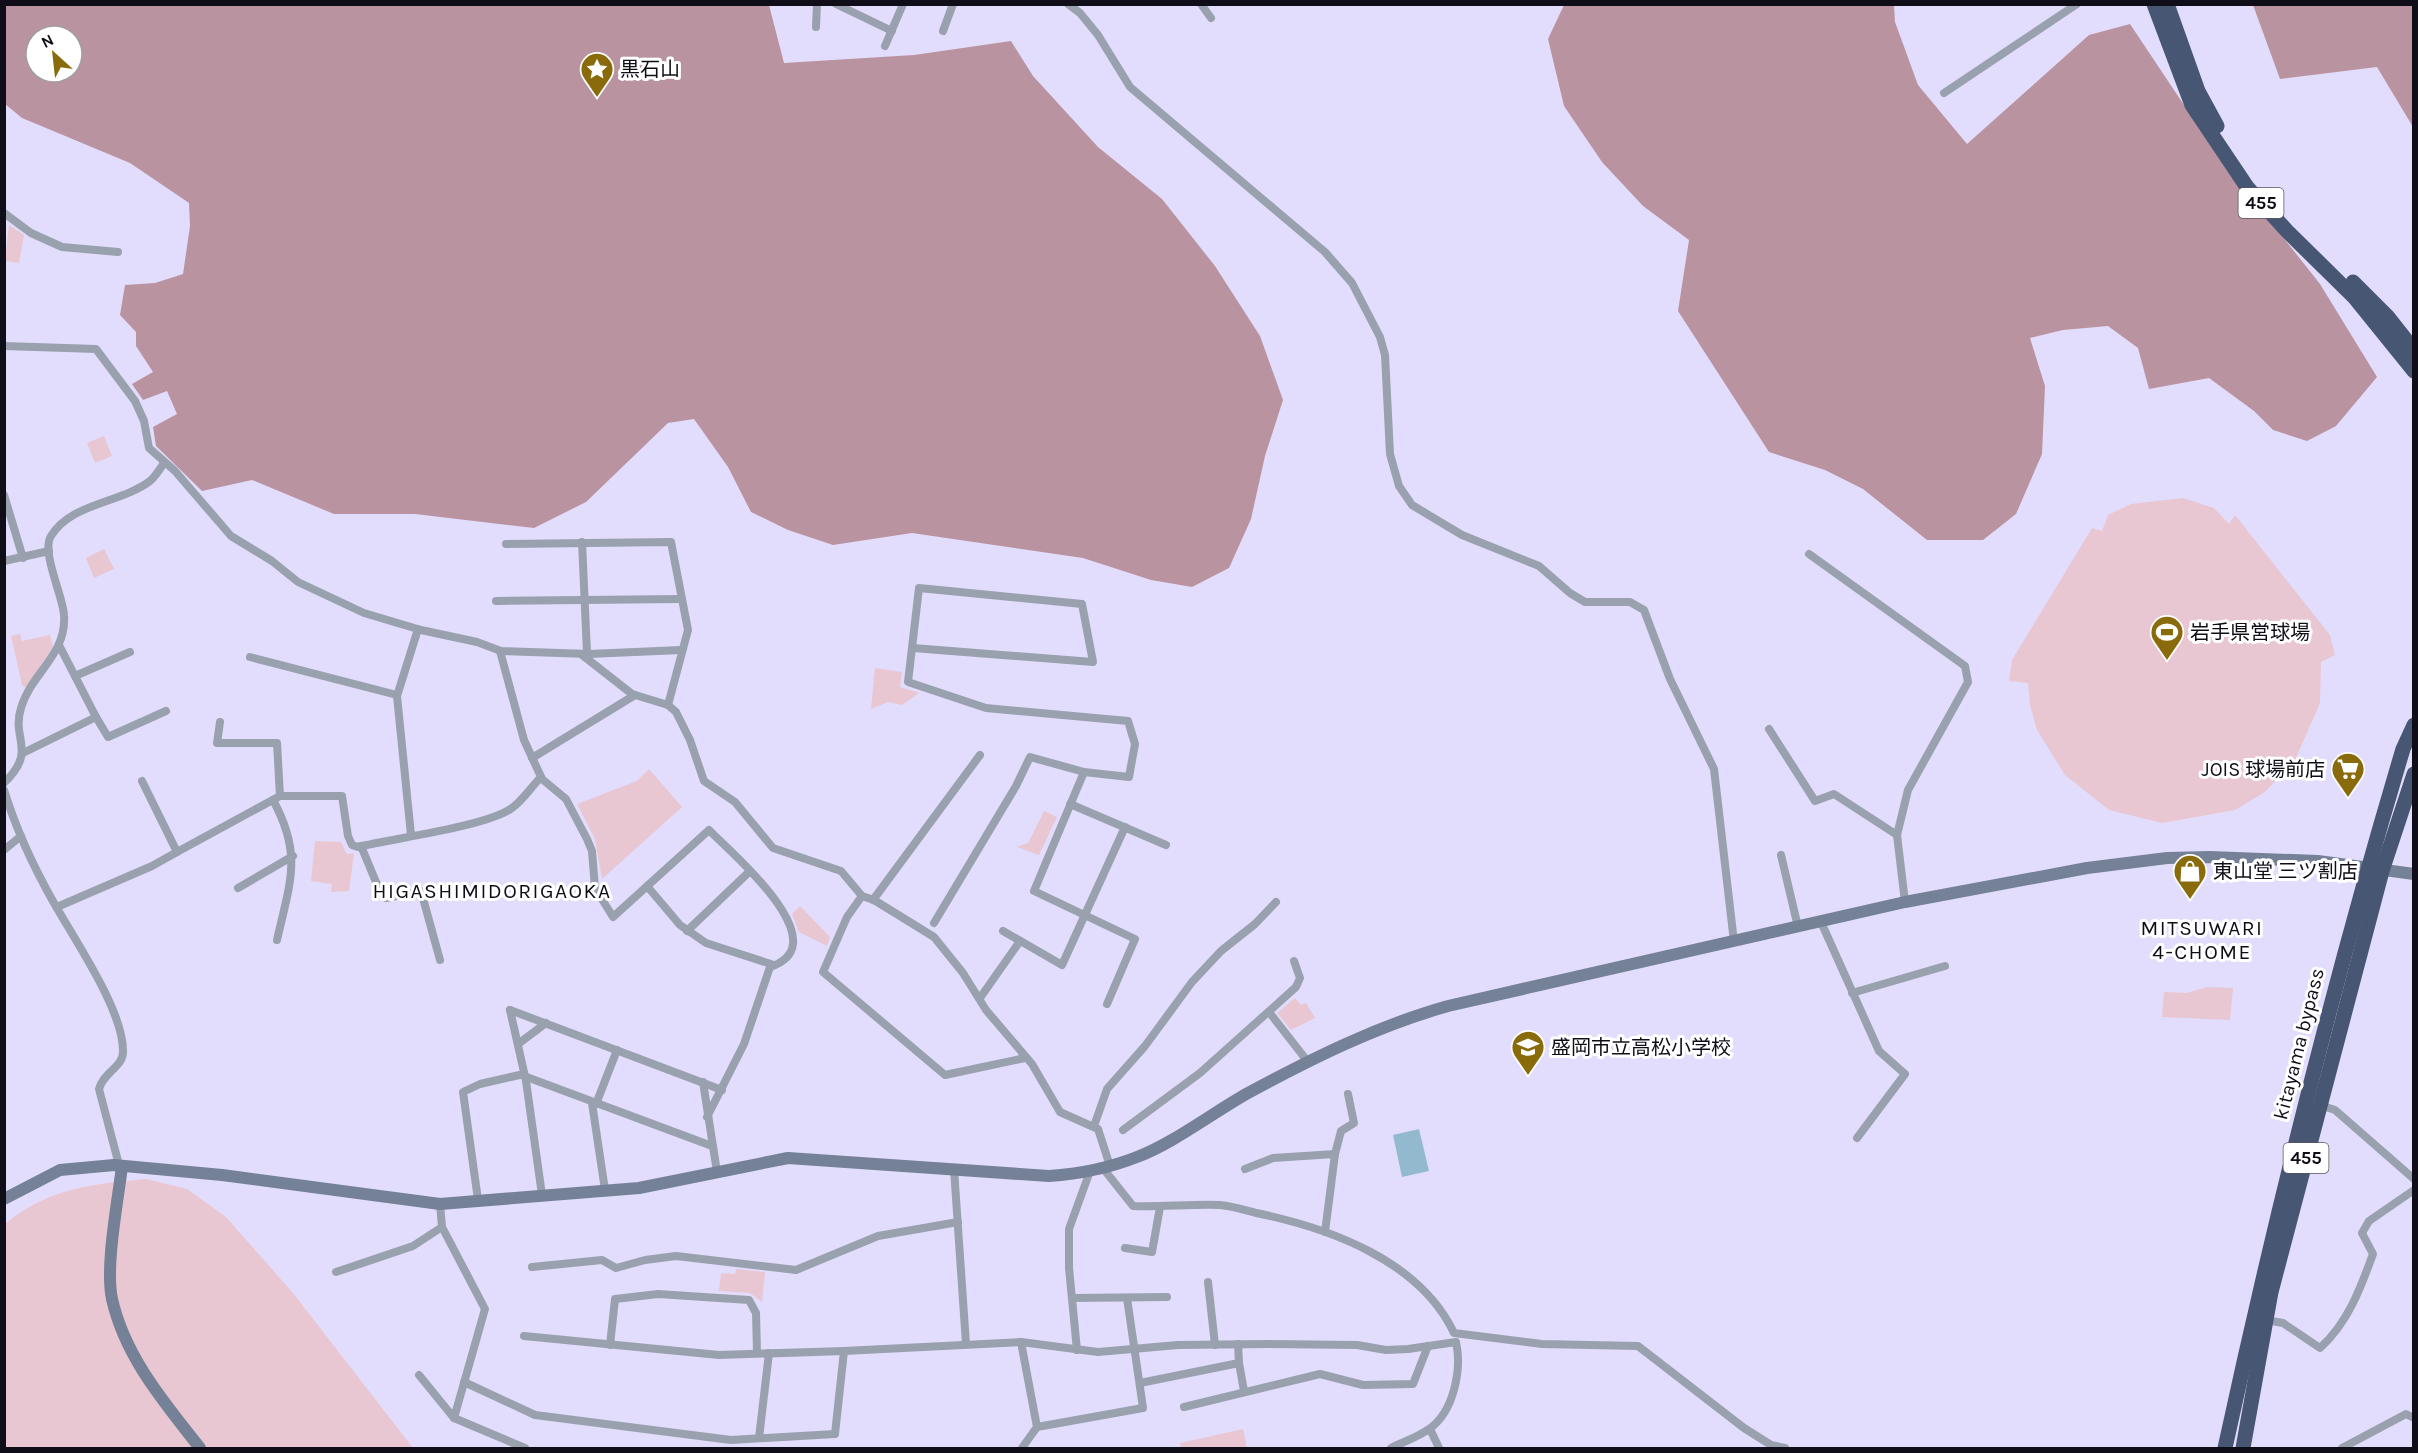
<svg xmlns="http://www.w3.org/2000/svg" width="2418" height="1453" font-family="Karla,'Noto Sans JP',sans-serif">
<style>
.green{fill:#e8c7d2}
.forest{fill:#ba93a1;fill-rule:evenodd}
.water{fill:#93b9ce}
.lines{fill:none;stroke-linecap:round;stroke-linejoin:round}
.street{stroke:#99a1af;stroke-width:8}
.secondary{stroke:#758196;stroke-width:12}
.highway{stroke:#475773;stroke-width:15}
.labels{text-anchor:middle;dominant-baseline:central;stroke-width:6;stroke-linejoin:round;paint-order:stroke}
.shield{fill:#fff;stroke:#57565d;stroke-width:1.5}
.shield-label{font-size:18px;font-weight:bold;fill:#0f0d17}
.poi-label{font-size:20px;fill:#0f0d17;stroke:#fff;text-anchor:start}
.street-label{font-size:20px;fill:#0f0d17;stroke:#fff}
.neighbourhood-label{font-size:21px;letter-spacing:1.5px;fill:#0f0d17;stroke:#fff}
</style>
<rect width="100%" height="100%" fill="#e2ddfc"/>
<g class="green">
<path d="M9,225L24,235L19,263L5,261Z"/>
<path d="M104,436L112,456L95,463L87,443Z"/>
<path d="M2183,498L2214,508L2229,524L2235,515L2330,635L2335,655L2321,662L2320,703L2295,760L2265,792L2235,810L2162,823L2109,810L2065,775L2037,730L2030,705L2028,683L2009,681L2012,660L2092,528L2102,531L2108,515L2131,504Z"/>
<path d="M104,549L114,569L94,578L86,558Z"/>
<path d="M20,634L22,641L50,635L53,647L26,688L22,685L11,636Z"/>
<path d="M875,668L902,672L900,687L919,693L902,705L888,702L871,709Z"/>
<path d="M649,769L682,807L602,879L595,839L577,804L637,781Z"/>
<path d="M1044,811L1057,817L1039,855L1017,847L1028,843Z"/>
<path d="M315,841L341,842L347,854L354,853L349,891L331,892L332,884L311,881Z"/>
<path d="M800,906L830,937L827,946L799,932L792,914Z"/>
<path d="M2207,987L2233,988L2230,1020L2162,1017L2164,992L2187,993Z"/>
<path d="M1295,998L1301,1005L1306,1003L1315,1018L1291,1030L1277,1013Z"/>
<path d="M146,1179L187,1189L226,1217L293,1293L413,1448H5L4,1225C47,1188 93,1184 146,1179Z"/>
<path d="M736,1269L765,1272L762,1302L750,1293L719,1291L721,1273L735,1274Z"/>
<path d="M1243,1429L1247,1448H1181L1180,1443Z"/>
</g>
<g class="forest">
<path d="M4,5H769L784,63L914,55L1011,41L1033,76L1098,147L1162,199L1215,266L1260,336L1283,400L1265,456L1251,519L1229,568L1192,587L1151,580L1083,558L912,533L833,545L788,530L751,512L728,467L694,419L668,423L586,502L534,528L415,514H334L252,480L202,491L156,446L153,427L177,414L167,391L143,400L132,384L153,372L136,346V332L120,315L125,285L155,283L183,274L190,226L189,203L130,163L22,118L5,104ZM36,36H72V72H36Z"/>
<path d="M1564,5H1894L1895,22L1918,85L1967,144L2089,35L2130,24L2214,150L2320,284L2377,377L2336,426L2307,441L2273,430L2254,411L2209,378L2149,389L2138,348L2108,326L2063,330L2030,338L2045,386L2042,454L2016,514L1983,540H1927L1863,489L1825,470L1769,452L1678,311L1689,240L1643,206L1602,162L1564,106L1548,39Z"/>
<path d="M2253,5H2413V127L2377,67L2280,79Z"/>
</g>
<path class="water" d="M1419,1129L1429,1171L1402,1177L1393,1135Z"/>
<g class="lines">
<g class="street">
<path d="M836,4L892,31"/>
<path d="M1068,4L1080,13L1098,35L1130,87L1325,252L1352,283L1380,337L1385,355L1390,454L1399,486L1412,505L1462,535L1539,566L1570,593L1585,602H1630L1644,610L1670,679L1714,769L1734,942"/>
<path d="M1201,4L1211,18"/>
<path d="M816,27L817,4"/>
<path d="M943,31L953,4"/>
<path d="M885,46L903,4"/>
<path d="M1944,93L2077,4"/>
<path d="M4,213L31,233L62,247L118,252"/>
<path d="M4,346L96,349L135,401L144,421L149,448L175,471L231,536L272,561L298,582L364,613L421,630L477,642L501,651L589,654L681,650"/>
<path d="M4,495L23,558"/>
<path d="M582,542L587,653"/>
<path d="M506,544L671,542L688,630L668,705"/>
<path d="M1809,554L1965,666L1968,682L1908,790L1897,835L1905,902"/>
<path d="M4,561L49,551"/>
<path d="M496,601L681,599"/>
<path d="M913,648L1093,662L1082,604L919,588L908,682L986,708L1128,721L1135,744L1129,777L1084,772L1030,757L1016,786L934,923"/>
<path d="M500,651L524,740L542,779L566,799L587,839L592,851L595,888L613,917L709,830C731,853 840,944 770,967"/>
<path d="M581,654L632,694L668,705L676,712L690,740L704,781L735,802L773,848L841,871L862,896L874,900L934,937L963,973L986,1010L1032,1064L1060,1112L1098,1129L1110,1166"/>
<path d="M250,657L397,695"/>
<path d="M75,676L130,652"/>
<path d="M96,717L108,737L166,711"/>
<path d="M220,722L217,743H277L280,796"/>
<path d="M1769,729L1815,801L1834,794L1897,835"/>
<path d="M23,753L96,717L60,647"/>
<path d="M532,758L635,695"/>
<path d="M1084,772L1034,891L1135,939L1107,1004"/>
<path d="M4,783C38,750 11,740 21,708C31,673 67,655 64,615C63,596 41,552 51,536C71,503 121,503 150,481C155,477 160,469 164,463"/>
<path d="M4,790C16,829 34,868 54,903C74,939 124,1011 123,1052C123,1067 103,1073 99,1089L119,1165"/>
<path d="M273,800C303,855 290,882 277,940"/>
<path d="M1070,804L1166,845"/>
<path d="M411,835L397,696L418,629"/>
<path d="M361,846L376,882L386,898L421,891L440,960"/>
<path d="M4,850L21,836"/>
<path d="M177,852L280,796H342L348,836L352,845L358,847C394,838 485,827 512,808C523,800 532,786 541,777"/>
<path d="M1781,855L1798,927"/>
<path d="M647,886L680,925L706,943L771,964L744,1044L707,1117"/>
<path d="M238,888L293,856"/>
<path d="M862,896L847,917L823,972L945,1075L1025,1058"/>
<path d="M873,900L980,755"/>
<path d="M57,907L152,866L177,852L142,781"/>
<path d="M1821,922L1879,1051L1905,1074L1857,1138"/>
<path d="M687,931L749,872"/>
<path d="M1003,931L1062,965L1125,827"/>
<path d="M1852,993L1945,966"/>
<path d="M980,998L1020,941"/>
<path d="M510,1010L722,1090"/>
<path d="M510,1010L526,1081L542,1195"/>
<path d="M1269,1012L1308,1062"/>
<path d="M518,1044L546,1023"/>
<path d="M524,1076L712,1146"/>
<path d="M703,1082L717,1172"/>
<path d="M592,1103L605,1190"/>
<path d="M596,1104L617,1050"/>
<path d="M2320,1105L2335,1110L2414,1179"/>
<path d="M1094,1126L1107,1089L1145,1046L1192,982L1221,951L1255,924L1276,902"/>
<path d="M1123,1130L1200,1073L1296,987L1300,978L1294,961"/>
<path d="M954,1169L966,1344"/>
<path d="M1245,1169L1273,1158L1335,1154"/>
<path d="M1106,1172L1133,1206C1162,1207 1191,1204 1220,1205C1232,1206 1245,1210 1256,1213C1330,1228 1420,1261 1454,1333L1542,1344L1638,1346L1744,1428L1771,1445L1785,1448"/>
<path d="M478,1200L463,1092L480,1084L524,1074"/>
<path d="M1325,1232L1335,1154L1341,1131L1354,1123L1348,1094"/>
<path d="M1125,1248L1152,1252L1160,1207"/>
<path d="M532,1267L602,1260L616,1268L645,1260L676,1256L796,1270L878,1236L958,1222"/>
<path d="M336,1272L413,1246L442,1227L440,1204"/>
<path d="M1208,1282L1215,1345"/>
<path d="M1072,1298L1167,1297"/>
<path d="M2266,1320L2283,1323L2320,1348C2348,1323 2361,1287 2373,1254L2362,1233L2369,1221L2414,1190"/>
<path d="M1021,1342L1037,1427L1022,1448"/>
<path d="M1238,1344L1239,1363"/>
<path d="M610,1345L615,1299L658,1294L749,1300L756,1313L757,1353"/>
<path d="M1077,1350L1069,1268V1229L1090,1171"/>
<path d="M844,1351L1021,1342L1098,1352L1178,1345L1268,1344L1357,1345L1386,1350L1408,1349L1456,1342C1462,1369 1454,1412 1429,1429C1418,1437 1403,1442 1391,1448"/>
<path d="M419,1375L454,1418L485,1309L442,1227"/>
<path d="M464,1382L535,1415L731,1440L835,1434L844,1351L719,1355L524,1336"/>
<path d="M1140,1383L1239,1363L1244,1391"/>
<path d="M1184,1407L1320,1374L1363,1385L1413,1384L1428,1346"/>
<path d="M454,1418L525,1448"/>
<path d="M1037,1427L1143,1408L1127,1298"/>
<path d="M1430,1429L1439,1448"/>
<path d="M759,1438L769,1353"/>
<path d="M2342,1448L2406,1414L2414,1418"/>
</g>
<g class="secondary">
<path d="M122,1166C118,1201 105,1266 112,1299C125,1357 164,1402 200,1448"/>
<path d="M4,1199L60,1170L114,1165L222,1175L440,1204L639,1188L788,1158L1049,1176C1079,1174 1109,1168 1137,1157C1172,1144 1214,1112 1248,1093C1313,1058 1377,1026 1448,1006L1905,902L2087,868L2167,858L2210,857L2318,861L2414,874"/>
</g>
<g class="highway">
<path d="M2154,4L2192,105L2247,187L2287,231L2355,298L2414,371"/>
<path d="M2167,4L2198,91L2217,126"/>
<path d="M2353,282L2387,316L2414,350"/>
<path d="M2225,1448C2276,1213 2334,980 2403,749L2414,725"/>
<path d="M2243,1448L2271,1292L2382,871L2414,774"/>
</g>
</g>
<defs>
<symbol id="sight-pin" viewBox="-11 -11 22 30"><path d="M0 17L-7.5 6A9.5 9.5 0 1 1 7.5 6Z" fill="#8a6b0c" stroke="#fff"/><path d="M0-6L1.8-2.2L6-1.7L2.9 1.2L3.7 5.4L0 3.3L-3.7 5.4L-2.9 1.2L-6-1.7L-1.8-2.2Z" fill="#fff"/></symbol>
<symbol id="stadium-pin" viewBox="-11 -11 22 30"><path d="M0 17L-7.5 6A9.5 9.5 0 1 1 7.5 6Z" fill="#8a6b0c" stroke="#fff"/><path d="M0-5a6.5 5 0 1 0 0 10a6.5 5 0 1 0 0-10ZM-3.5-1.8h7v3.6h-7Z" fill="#fff"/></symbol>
<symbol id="supermarket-pin" viewBox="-11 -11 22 30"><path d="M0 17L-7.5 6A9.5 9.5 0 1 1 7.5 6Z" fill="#8a6b0c" stroke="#fff"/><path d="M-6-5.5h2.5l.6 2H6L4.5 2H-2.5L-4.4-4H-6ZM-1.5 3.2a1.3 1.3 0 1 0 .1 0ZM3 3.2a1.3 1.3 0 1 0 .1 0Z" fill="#fff"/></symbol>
<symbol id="shop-pin" viewBox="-11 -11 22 30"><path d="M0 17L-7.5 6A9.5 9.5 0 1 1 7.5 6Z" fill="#8a6b0c" stroke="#fff"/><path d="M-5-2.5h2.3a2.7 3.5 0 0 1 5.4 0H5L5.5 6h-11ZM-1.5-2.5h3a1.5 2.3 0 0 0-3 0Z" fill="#fff"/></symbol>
<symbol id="school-pin" viewBox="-11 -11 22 30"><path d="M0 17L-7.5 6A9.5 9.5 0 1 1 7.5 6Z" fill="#8a6b0c" stroke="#fff"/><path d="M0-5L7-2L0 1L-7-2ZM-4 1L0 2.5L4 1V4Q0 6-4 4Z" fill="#fff"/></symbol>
</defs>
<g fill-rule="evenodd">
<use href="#sight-pin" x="578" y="50" width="38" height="52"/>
<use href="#stadium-pin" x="2148" y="613" width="38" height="52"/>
<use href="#supermarket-pin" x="2329" y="750" width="38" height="52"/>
<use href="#shop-pin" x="2171" y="852" width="38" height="52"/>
<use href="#school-pin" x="1509" y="1028" width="38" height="52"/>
</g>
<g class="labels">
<g class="shield">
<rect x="2238.5" y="188" width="45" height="30" rx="4.5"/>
<rect x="2283.5" y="1143" width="45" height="30" rx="4.5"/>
</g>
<g class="shield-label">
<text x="2261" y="203">455</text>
<text x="2306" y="1158">455</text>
</g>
<g class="poi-label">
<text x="620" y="69">黒石山</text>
<text x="2190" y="632">岩手県営球場</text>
<text x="2325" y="769" text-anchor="end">JOIS 球場前店</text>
<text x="2213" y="871">東山堂 三ツ割店</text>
<text x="1551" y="1047">盛岡市立高松小学校</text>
</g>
<g class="street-label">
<text transform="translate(2299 1044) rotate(-76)">kitayama bypass</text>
</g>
<g class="neighbourhood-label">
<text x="492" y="891">HIGASHIMIDORIGAOKA</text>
<text x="2202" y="928">MITSUWARI<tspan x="2202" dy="24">4-CHOME</tspan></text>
</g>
</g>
<rect width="2418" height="1453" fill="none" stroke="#0f0d17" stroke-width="12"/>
<g transform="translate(54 54) rotate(333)"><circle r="28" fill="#ffffff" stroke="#9f9ea2" stroke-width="1.5"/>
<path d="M0-4.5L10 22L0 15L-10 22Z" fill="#8a6b0c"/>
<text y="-9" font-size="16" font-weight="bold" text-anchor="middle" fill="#0f0d17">N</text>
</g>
</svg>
